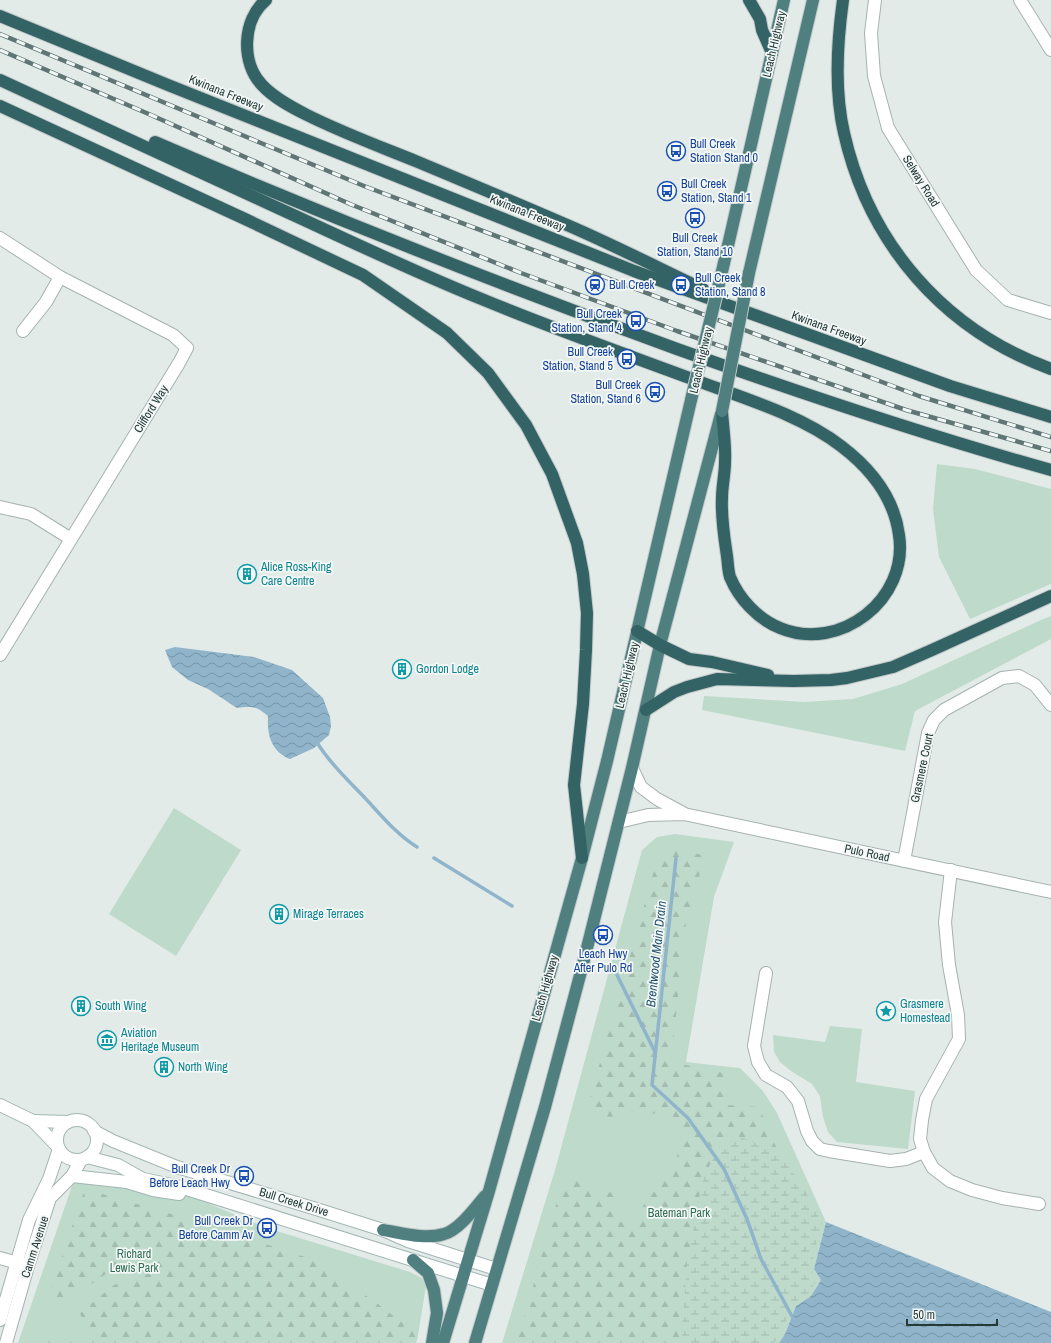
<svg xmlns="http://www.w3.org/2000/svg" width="1051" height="1343" font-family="'Archivo Narrow',sans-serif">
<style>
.green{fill:#bedacb}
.forest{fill:url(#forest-firs)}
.wetland{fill:url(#wetland-marsh)}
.water{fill:url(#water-waves)}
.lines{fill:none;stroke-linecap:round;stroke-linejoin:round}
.stream{stroke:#90b5cb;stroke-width:3.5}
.minor-casing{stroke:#a6b2b1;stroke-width:14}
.tertiary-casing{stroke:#a6b2b1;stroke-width:14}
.secondary-casing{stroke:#a2b6b3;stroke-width:14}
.trunk-casing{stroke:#c2c8c8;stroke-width:14}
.motorway-casing{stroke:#c2c8c8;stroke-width:14}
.minor{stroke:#fff;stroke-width:12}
.tertiary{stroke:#fff;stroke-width:12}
.secondary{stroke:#fff;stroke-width:12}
.trunk{stroke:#4f807f;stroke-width:12}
.motorway{stroke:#336364;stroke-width:12}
.rail-casing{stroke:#5f7675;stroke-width:4.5}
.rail{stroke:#f3f8f6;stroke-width:3;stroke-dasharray:9;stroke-linecap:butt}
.trunk-bridge-casing{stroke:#c2c8c8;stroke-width:14;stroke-linecap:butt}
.trunk-bridge{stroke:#4f807f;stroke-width:12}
.labels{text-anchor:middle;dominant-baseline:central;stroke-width:3.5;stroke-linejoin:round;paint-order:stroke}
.street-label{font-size:12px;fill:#243a39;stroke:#f3f8f6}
.transit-label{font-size:12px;fill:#164399;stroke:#f3f8f6;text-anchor:end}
.culture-label{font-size:12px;fill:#0d838f;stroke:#f3f8f6;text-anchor:start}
.park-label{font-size:12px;fill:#326d56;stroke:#f3f8f6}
.water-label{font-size:13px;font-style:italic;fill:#245371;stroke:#f3f8f6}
</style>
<defs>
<pattern id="forest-firs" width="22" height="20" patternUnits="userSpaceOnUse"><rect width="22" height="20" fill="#bedacb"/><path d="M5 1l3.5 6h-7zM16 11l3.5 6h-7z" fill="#a3bcaf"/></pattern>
<pattern id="wetland-marsh" width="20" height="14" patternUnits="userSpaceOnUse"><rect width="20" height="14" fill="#bedacb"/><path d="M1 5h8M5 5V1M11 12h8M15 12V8" fill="none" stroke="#a3bcaf"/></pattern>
<pattern id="water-waves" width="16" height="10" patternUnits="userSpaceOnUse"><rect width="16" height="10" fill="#90b5cb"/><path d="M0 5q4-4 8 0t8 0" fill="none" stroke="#7594a6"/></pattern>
</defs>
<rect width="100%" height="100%" fill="#e3ebe9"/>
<g class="green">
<path d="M937,464L975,469L1051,489V584L970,619L939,557L933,509Z"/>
<path d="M1051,616V639L915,711L905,751L702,710L704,696L804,702L853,699L902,684L1041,620Z"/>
<path d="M174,808L241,850L176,956L109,914Z"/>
<path d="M675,834L734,842L714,897L686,1062L740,1068L763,1091L777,1113L826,1222L814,1269L821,1280L811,1296L796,1306L785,1334L779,1343H502L555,1170L642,850L657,837Z"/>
<path d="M830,1026L862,1029L856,1082L915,1091L908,1149L837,1142L828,1132L823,1117L820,1096L812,1084L791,1071L780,1062L774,1052L773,1035L825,1042Z"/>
<path d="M143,1176L267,1228L410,1272L422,1278L426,1286L418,1335L416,1343H18L73,1183Z"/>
</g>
<g class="forest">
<path d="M677,848L705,856L686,921L671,1062L729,1074L726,1105L759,1107L779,1154L741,1137L703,1182L687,1262L682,1331L683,1343H517L564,1177L615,1194L616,1220L629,1225L676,1162L682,1129L666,1110L646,1116L620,1108L612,1117L593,1115L588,1105L657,860Z"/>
<path d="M85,1189L195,1221L311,1259L374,1301L418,1335L416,1343H33L38,1339L63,1342H89L80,1313L114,1285L140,1274L136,1259L114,1268L68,1301L48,1297Z"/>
</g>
<path class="wetland" d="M741,1137L779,1154L802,1185L822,1223L810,1269L817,1280L808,1294L795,1302L781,1332L774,1343H683L682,1331L687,1262L702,1182L718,1147Z"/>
<g class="water">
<path d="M175,647L254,657L292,670L323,698L330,717L331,726L329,735L314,748L290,759C271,751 267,735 268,716C256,706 252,706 237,708L208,689L188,680L172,667L165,650Z"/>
<path d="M826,1222L1051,1312V1343H779L785,1334L796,1306L811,1296L821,1280L814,1269Z"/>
</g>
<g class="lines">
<g class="stream">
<path d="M318,744C331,765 349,781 365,798C381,815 397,835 417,847"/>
<path d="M434,858L512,906"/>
<path d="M676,858L652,1085L688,1118L724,1169L747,1219L761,1259L794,1320"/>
<path d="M617,975L655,1052"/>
</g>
<defs>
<g id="minor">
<path d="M875,0L871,33L874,76L888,128L976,270L1008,300L1051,313"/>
<path d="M1020,0L1051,50"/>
<path d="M0,238L60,277L173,335L187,348L179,363L0,655"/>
<path d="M23,331L46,302L60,277"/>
<path d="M0,507L31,514L71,539"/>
<path d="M632,768L641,787L657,799L683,813"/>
<path d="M619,822L648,815L684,814L1051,892"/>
<path d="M904,861L928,733L934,720L944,710L1002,678L1019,676L1035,685L1051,705"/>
<path d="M951,870L945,922L949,965L958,1015L959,1039L926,1099L922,1120L920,1139L924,1152L933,1168L950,1181L972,1190L1002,1198L1039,1204"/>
<path d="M766,973L754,1046L758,1062L766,1075L787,1087L798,1101L807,1131L812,1141L820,1149L829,1151L890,1161L906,1159L924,1152"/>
<path d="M0,1258L25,1265"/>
</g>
<g id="tertiary">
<path d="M0,1320L29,1220L49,1179L59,1149"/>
<path d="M6,1343L28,1266L50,1198L72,1176L81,1160"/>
</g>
<g id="secondary">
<path d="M0,1105L33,1121L57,1146"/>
<circle cx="77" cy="1140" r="20"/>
<path d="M33,1121L68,1122"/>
<path d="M94,1131L113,1141L177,1167L313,1208L383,1230L408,1241L496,1269"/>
<path d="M87,1157L118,1165L143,1179L177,1186L492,1285"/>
<path d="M72,1176L127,1182L153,1190L179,1194"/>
</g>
<g id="trunk">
<path d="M724,263L784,0"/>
<path d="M749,273L813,0"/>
<path d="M383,1230C402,1233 425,1240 444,1234C459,1230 475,1208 485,1196"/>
<path d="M413,1260L428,1273L434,1290L437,1313L432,1343"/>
<path d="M443,1343L489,1191L582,858L607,761L691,400"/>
<path d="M475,1343L545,1107L583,964L632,768L660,645L721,414"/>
</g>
<g id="motorway">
<path d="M266,0C242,20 241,63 262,85C274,98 291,107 307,115C343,133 381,147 418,162C473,185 528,208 583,232C623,250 663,270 703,289"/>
<path d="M749,0L760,19L762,30L772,53"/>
<path d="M843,0C837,43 834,90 844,133C869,244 944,330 1051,369"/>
<path d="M0,16L168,85L634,271L950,386L1051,417"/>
<path d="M0,80C93,123 185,165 278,208C346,239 414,272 484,300C554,329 625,354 695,380C743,398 801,415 841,446C870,468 894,497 899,535C909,599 840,653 780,628C758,619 739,599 730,577C728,571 728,563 727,556C724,536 721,518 722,498C722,486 725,474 725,462C726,445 723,428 722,411"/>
<path d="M0,106L245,219L363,275L447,333L488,373L526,425L552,474L577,543L583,574L587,613L586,650L583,704L574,785L582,858"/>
<path d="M155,142C327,216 501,285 677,349C800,393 925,435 1051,470"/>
<path d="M637,631L660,645L689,659L712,662L768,675"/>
<path d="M646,710L674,692L687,687L717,679L794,681L831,680L847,678L893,667L932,650L1051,596"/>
</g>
</defs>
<use href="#minor" class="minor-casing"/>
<use href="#tertiary" class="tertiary-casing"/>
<use href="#secondary" class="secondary-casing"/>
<use href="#trunk" class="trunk-casing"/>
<use href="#motorway" class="motorway-casing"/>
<use href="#minor" class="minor"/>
<use href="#tertiary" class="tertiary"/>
<use href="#secondary" class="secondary"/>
<use href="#trunk" class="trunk"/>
<use href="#motorway" class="motorway"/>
<defs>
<g id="rail">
<path d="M0,34L364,186L919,396L1051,437"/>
<path d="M0,50L151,115L350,204L521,273L677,331L906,410L1051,451"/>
</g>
</defs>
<use href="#rail" class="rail-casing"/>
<use href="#rail" class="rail"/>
<defs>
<g id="trunk-bridge">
<path d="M691,400L724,263"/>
<path d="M722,411L749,273"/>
</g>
</defs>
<use href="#trunk-bridge" class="trunk-bridge-casing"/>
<use href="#trunk-bridge" class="trunk-bridge"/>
</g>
<defs>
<symbol id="bus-ring" viewBox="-11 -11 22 22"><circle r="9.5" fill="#f3f8f6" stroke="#1a4fb4" stroke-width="1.5"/><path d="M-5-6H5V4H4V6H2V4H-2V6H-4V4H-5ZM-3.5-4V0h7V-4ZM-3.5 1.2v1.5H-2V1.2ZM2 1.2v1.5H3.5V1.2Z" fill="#1a4fb4"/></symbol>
<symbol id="station-ring" viewBox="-11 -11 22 22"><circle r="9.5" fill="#f3f8f6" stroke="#1a4fb4" stroke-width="1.5"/><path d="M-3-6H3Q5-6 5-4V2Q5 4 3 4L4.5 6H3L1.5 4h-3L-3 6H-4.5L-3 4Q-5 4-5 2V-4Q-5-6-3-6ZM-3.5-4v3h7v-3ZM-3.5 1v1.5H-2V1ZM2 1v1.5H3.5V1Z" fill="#1a4fb4"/></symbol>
<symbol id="building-ring" viewBox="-11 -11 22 22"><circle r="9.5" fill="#f3f8f6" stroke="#0f9aa8" stroke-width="1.5"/><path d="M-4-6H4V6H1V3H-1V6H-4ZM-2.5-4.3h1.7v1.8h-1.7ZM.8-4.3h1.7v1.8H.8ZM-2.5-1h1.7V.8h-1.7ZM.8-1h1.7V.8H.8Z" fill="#0f9aa8"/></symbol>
<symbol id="sight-ring" viewBox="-11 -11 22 22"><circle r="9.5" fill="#f3f8f6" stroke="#0f9aa8" stroke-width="1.5"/><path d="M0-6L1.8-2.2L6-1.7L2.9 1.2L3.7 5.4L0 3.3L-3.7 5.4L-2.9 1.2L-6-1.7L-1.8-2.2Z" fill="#0f9aa8"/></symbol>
<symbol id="museum-ring" viewBox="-11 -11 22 22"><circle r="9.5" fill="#f3f8f6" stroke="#0f9aa8" stroke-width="1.5"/><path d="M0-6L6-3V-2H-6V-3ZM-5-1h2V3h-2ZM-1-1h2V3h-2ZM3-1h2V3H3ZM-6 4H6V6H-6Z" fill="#0f9aa8"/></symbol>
</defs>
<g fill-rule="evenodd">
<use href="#bus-ring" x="665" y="140" width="22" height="22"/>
<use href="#bus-ring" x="656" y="180" width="22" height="22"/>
<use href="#bus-ring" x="684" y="207" width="22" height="22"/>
<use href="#station-ring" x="584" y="274" width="22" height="22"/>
<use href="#bus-ring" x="670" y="274" width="22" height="22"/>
<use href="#bus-ring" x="625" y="310" width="22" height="22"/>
<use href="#bus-ring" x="616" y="348" width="22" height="22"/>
<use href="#bus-ring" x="644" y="381" width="22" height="22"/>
<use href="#building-ring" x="236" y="563" width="22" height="22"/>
<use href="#building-ring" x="391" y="658" width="22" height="22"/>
<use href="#building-ring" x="268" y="903" width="22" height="22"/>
<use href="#bus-ring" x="592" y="924" width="22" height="22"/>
<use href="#building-ring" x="70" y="995" width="22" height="22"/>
<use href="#sight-ring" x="875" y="1000" width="22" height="22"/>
<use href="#museum-ring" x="96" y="1029" width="22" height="22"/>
<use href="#building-ring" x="153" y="1056" width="22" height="22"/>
<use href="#bus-ring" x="233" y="1165" width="22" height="22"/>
<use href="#bus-ring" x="256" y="1217" width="22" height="22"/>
</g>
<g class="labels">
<g class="street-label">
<text transform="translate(774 44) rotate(-77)">Leach Highway</text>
<text transform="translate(226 93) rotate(22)">Kwinana Freeway</text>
<text transform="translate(921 181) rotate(58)">Selway Road</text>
<text transform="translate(527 213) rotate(22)">Kwinana Freeway</text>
<text transform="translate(829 328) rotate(20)">Kwinana Freeway</text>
<text transform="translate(701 360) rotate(-77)">Leach Highway</text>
<text transform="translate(151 409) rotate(-58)">Clifford Way</text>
<text transform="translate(627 675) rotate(-77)">Leach Highway</text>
<text transform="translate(922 768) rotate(-78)">Grasmere Court</text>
<text transform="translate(867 853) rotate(12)">Pulo Road</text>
<text transform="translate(545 988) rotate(-74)">Leach Highway</text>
<text transform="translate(294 1202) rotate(17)">Bull Creek Drive</text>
<text transform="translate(35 1247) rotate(-72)">Camm Avenue</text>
</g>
<g class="transit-label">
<text x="690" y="144" text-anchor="start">Bull Creek<tspan x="690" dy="14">Station Stand 0</tspan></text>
<text x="681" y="184" text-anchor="start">Bull Creek<tspan x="681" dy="14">Station, Stand 1</tspan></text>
<text x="695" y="238" text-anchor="middle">Bull Creek<tspan x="695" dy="14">Station, Stand 10</tspan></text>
<text x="695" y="278" text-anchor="start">Bull Creek<tspan x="695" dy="14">Station, Stand 8</tspan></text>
<text x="609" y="285" text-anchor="start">Bull Creek</text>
<text x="622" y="314">Bull Creek<tspan x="622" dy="14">Station, Stand 4</tspan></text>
<text x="613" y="352">Bull Creek<tspan x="613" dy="14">Station, Stand 5</tspan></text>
<text x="641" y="385">Bull Creek<tspan x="641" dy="14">Station, Stand 6</tspan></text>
<text x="603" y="954" text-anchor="middle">Leach Hwy<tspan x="603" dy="14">After Pulo Rd</tspan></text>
<text x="230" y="1169">Bull Creek Dr<tspan x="230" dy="14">Before Leach Hwy</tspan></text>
<text x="253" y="1221">Bull Creek Dr<tspan x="253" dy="14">Before Camm Av</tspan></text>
</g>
<g class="culture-label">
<text x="261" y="567">Alice Ross-King<tspan x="261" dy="14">Care Centre</tspan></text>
<text x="416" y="669">Gordon Lodge</text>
<text x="293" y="914">Mirage Terraces</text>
<text x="900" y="1004">Grasmere<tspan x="900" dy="14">Homestead</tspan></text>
<text x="95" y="1006">South Wing</text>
<text x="121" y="1033">Aviation<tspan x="121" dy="14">Heritage Museum</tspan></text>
<text x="178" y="1067">North Wing</text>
</g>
<g class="park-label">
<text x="679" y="1213">Bateman Park</text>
<text x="134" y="1254">Richard<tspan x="134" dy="14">Lewis Park</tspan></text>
</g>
<g class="water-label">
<text transform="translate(656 954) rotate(-84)">Brentwood Main Drain</text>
</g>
</g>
<path d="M907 1319v6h90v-6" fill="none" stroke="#243a39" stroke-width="2"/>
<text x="913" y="1319" font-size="12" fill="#243a39" stroke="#f3f8f6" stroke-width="3" paint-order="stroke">50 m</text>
</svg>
